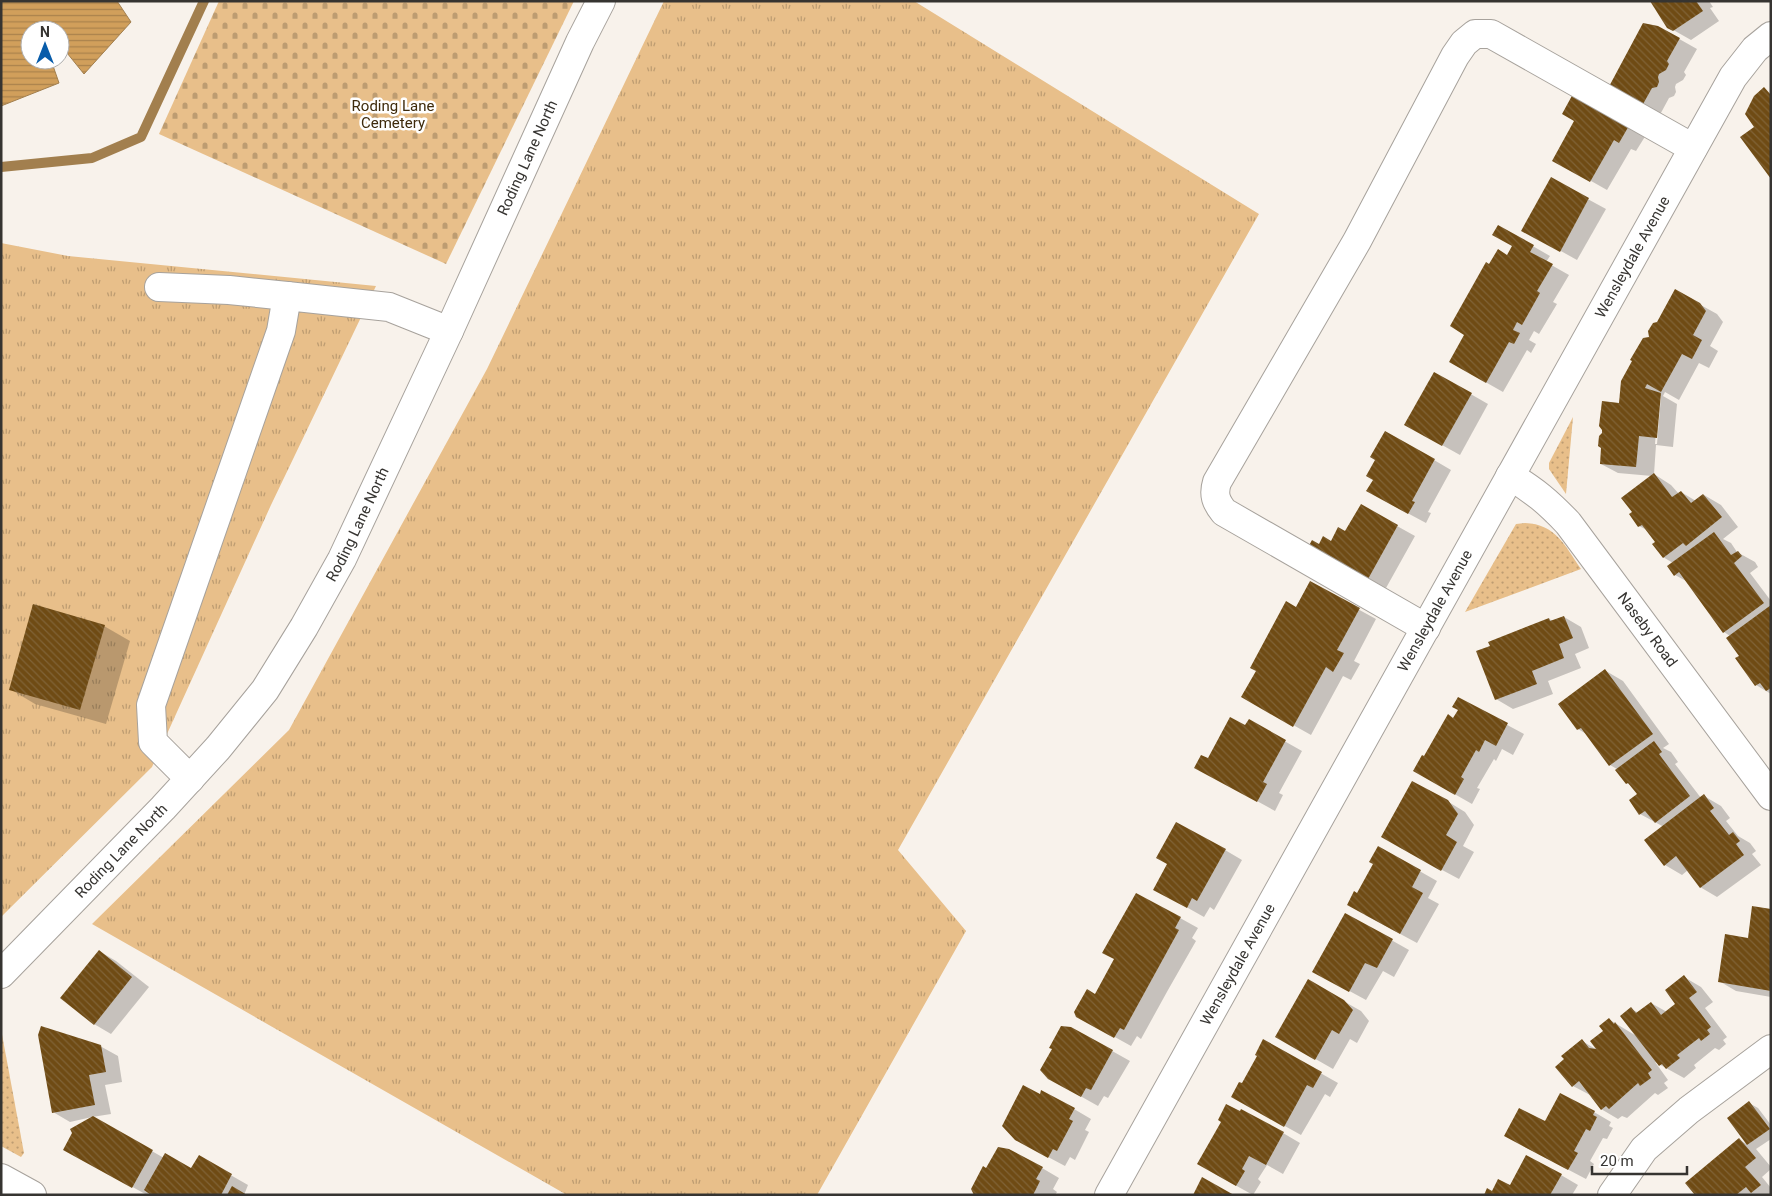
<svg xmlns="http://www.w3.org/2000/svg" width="1772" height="1196" font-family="Roboto,sans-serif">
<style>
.grass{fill:url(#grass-dots)}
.cemetery{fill:url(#cemetery-stones)}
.park{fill:url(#park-tufts)}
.water{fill:url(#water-rules);stroke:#a27f4e}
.shadow{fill:#0003;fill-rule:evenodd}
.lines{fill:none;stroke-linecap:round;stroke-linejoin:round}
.stream{stroke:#a27f4e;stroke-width:10}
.building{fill:url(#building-back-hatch)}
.minor-casing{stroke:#a7a29c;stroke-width:30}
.minor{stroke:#fff;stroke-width:28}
.labels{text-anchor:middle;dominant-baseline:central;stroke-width:5;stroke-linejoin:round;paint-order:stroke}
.park-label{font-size:15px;fill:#3e2a0b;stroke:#fff}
.street-label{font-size:15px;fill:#363431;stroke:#fff}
</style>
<defs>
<pattern id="grass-dots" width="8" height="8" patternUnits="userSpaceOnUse" patternTransform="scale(1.25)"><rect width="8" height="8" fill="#e8bf8a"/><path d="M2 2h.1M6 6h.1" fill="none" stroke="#bd9c71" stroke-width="1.8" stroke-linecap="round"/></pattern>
<pattern id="cemetery-stones" width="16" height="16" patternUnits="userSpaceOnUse" patternTransform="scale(1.25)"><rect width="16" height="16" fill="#e8bf8a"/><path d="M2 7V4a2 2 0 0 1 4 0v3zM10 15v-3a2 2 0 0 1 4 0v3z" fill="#bd9c71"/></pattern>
<pattern id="park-tufts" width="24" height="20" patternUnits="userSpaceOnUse" patternTransform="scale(1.25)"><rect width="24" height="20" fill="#e8bf8a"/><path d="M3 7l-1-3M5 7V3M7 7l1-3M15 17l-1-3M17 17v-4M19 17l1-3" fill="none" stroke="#bd9c71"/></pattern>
<pattern id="water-rules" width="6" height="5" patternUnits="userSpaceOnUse" patternTransform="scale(1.25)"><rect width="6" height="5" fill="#d19f5b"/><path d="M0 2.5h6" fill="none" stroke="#aa824c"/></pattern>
<pattern id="building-back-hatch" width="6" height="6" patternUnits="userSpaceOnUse" patternTransform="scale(1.25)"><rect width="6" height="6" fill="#6f4b14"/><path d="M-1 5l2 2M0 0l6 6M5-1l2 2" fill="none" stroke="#806337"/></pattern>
</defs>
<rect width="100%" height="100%" fill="#f8f2eb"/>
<g class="grass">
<path d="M1573,417L1566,494L1549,469V463Z"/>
<path d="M1525,523C1556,524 1565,546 1581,569L1465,612L1516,524Z"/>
<path d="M1,1029L24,1153L21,1157L1,1146Z"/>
</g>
<path class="cemetery" d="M219,1H574L446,264L159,134Z"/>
<g class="park">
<path d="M664,1H914L1259,214L898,850L966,931L817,1195H567L92,924L289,730L487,369Z"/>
<path d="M1,243L68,256L376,286L271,505L152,767L1,917Z"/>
</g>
<path class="water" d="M1,1H117L131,22L84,74L63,48L60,49V30H30V60H51L59,83L1,106Z"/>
<g class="shadow">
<path d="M1651,1H1709L1713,7L1710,8L1719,21L1691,40L1668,27Z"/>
<path d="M1658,27L1697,49L1684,72L1686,75L1683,80L1676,84L1675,87L1676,92L1674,96L1669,98L1656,122L1623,104Z"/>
<path d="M1575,94L1646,135L1636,151L1631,149L1607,190L1554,160L1576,121Z"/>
<path d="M1551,179L1606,209L1577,260L1523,230Z"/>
<path d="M1498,226L1550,256L1546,262L1569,275L1553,302L1557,304L1539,334L1534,331L1529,340L1536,344L1531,353L1527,350L1503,392L1450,362L1466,334L1489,266L1508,256L1513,246Z"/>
<path d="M1699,304L1717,314L1723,322L1710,346L1718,351L1709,368L1699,363L1679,400L1665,392L1663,396L1677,404L1673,447L1656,445L1654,474L1671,485L1679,494L1681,492L1696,501L1704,495L1721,505L1738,527L1723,539L1731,543L1737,552L1755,562L1758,567L1750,573L1771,601V694L1756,685L1737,659L1741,656L1730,636L1724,632L1688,582L1675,575L1669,566L1673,563L1663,557L1657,542L1649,531L1639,526L1634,512L1652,476L1618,473L1601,464L1620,404L1650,337ZM1659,396H1661L1657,444H1655Z"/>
<path d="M1434,373L1488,404L1460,455L1406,425Z"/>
<path d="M1434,460L1451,470L1428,512L1431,513L1426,523L1385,501Z"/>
<path d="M1361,506L1415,536L1386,588L1349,568L1320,545L1331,542L1346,532Z"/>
<path d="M1310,583L1376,619L1354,661L1360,664L1351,680L1343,676L1311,735L1243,697Z"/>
<path d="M1564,617L1581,627L1589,648L1575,654L1581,668L1548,681L1553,694L1513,709L1496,699L1549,619L1553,621Z"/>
<path d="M104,626L130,641L106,724L35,704L10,689Z"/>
<path d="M1606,671L1623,681L1669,744L1663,748L1671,752L1678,762L1675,764L1701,798L1704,796L1721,806L1730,818L1726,821L1738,836L1750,843L1756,851L1752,854L1761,865L1717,897L1700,887L1688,870L1682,875L1665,865L1664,827L1640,814L1630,801L1639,795L1633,787L1627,783L1617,769L1610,765L1588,735L1578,729L1560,705Z"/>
<path d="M1459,699L1524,734L1513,755L1502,749L1496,761L1494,759L1477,788L1480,789L1472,804L1414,771L1459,710Z"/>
<path d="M1249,721L1302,751L1279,793L1283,795L1275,811L1213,777L1208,760L1246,727Z"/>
<path d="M1447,801L1465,812L1474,825L1463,846L1474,852L1459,879L1399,847Z"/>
<path d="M1379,848L1437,881L1428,898L1439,904L1417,943L1365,915L1374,864Z"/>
<path d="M1225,850L1242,860L1214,910L1210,907L1204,917L1172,899Z"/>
<path d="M1137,894L1198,928L1192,938L1196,941L1168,990L1141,1039L1137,1036L1131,1046L1077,1016L1095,995L1116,959Z"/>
<path d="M1771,910V997L1736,991L1719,981Z"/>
<path d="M1345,914L1409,950L1394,977L1383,971L1366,1000L1331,981Z"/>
<path d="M99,951L116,961L149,987L111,1034L94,1024Z"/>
<path d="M1684,977L1701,987L1713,1002L1705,1008L1727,1037L1723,1040L1726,1044L1719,1050L1715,1048L1694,1065L1696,1068L1684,1078L1655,1062L1668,1080L1664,1083L1668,1088L1658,1095L1655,1093L1627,1118L1622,1116L1618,1119L1601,1109L1590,1095L1573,1086L1582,1041L1599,1051L1610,1020L1638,1037L1631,1009L1639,1013L1651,1003L1667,1012L1677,1005Z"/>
<path d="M1308,981L1361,1011L1369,1021L1357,1043L1350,1039L1333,1069L1277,1037Z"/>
<path d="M1071,1028L1130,1061L1108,1098L1104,1096L1098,1106L1066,1088Z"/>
<path d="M1264,1041L1338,1083L1330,1097L1325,1094L1301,1135L1233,1097L1243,1085L1259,1056Z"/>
<path d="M100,1046L118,1056L122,1082L105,1085L111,1114L92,1117L164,1158L191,1170L199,1157L248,1185L244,1195H154L151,1193L147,1195L82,1159L92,1117L70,1122L53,1112Z"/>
<path d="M1040,1096L1074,1109L1091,1119L1085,1130L1089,1132L1075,1160L1070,1157L1065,1166L1033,1149Z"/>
<path d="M1749,1103L1758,1108L1771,1125V1139L1756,1149L1771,1167V1169L1762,1177L1771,1188V1195H1697L1740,1140L1748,1145L1728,1119Z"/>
<path d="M1594,1112L1611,1122L1609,1126L1613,1128L1607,1139L1603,1138L1590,1161L1594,1164L1586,1179L1523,1146L1546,1123Z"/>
<path d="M1223,1122L1283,1133L1300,1143L1283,1174L1267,1165L1258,1179L1261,1182L1253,1195L1215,1174Z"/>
<path d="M1042,1168L1059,1178L1053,1189L1057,1192L1055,1195H975L987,1170Z"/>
<path d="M1561,1175L1578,1185L1572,1195H1485L1511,1187Z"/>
</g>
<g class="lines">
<path class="stream" d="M1,167L92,158L141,137L204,1"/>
</g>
<g class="building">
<path d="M1650,1H1696L1703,11L1673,31L1667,28Z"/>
<path d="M1643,23L1658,26L1680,38L1667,61L1669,64L1666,70L1659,74L1658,77L1659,82L1657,87L1652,88L1638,113L1605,94Z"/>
<path d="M1764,87L1771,95V179L1740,137L1754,127L1745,114L1754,96Z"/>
<path d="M1574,92L1630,124L1619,143L1614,140L1590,182L1552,161L1574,121L1562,114Z"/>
<path d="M1551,177L1589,198L1560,252L1521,231Z"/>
<path d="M1498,225L1534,245L1530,252L1553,264L1537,291L1540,293L1522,325L1517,322L1513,330L1520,333L1514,344L1509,342L1486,383L1449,362L1464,335L1450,326L1486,262L1489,264L1498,249L1507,255L1512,246L1492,235Z"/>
<path d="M1675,289L1700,303L1706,311L1693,335L1702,340L1692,359L1682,354L1661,392L1647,384L1645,388L1661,393L1657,438L1639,436L1636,467L1600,464L1601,448L1598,446L1599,436L1602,433V430L1599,426L1602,401L1619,403L1621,381L1632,361L1630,360L1643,338L1649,337L1648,331L1653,323L1657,322Z"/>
<path d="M1434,372L1472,393L1442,446L1404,425Z"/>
<path d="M1385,431L1435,459L1412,501L1415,502L1408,514L1366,491L1373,480L1366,476L1375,460L1370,457Z"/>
<path d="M1654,473L1672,497L1681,491L1691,503L1703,494L1722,517L1686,546L1683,543L1663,558L1652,544L1655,542L1642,525L1638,527L1629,514L1632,512L1621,498Z"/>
<path d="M1361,504L1398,525L1368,579L1305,553L1312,540L1319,544L1323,536L1331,541L1338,527L1345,531Z"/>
<path d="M1714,532L1731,555L1738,551L1742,556L1734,563L1764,603L1723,633L1679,572L1674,576L1667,566Z"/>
<path d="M1310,581L1360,608L1337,650L1344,653L1333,672L1326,667L1293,727L1241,697L1256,671L1250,668L1286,601L1296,607Z"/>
<path d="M33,604L105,625L80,710L9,690Z"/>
<path d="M1771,605V688L1766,691L1760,683L1755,686L1735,658L1739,656L1726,638Z"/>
<path d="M1564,616L1573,638L1559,644L1564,658L1532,671L1537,684L1495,700L1476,651L1490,646L1488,642L1549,618L1550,621Z"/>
<path d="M1605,669L1653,734L1609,766L1581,728L1577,730L1558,704Z"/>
<path d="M1458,697L1508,723L1496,746L1485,740L1479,752L1476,750L1461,777L1464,779L1455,795L1413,771L1422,755L1424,756L1448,714L1453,718L1458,710L1452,707Z"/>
<path d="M1230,717L1245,725L1249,719L1286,740L1263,782L1267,784L1257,802L1194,768L1201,755L1208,758Z"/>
<path d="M1654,741L1662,752L1659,754L1690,796L1655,823L1645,811L1639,815L1629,800L1637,794L1628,783L1626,784L1615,770Z"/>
<path d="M1412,781L1448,800L1458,814L1446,835L1457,842L1441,871L1381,837Z"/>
<path d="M1704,794L1714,808L1710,811L1729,835L1733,832L1740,841L1736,844L1744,855L1700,888L1676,856L1664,866L1644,840Z"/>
<path d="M1176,822L1226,849L1197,901L1192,898L1187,908L1153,890L1167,864L1156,858Z"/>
<path d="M1378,846L1421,870L1412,887L1423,893L1400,934L1347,905L1354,891L1357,893L1373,864L1369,862Z"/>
<path d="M1136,893L1181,917L1175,928L1179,930L1124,1030L1120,1028L1114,1038L1076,1017L1074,1012L1087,989L1095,994L1114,959L1102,953Z"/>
<path d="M1752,906L1771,909V991L1718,982L1725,934L1748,938Z"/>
<path d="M1345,913L1393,939L1377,968L1365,963L1349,992L1312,972Z"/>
<path d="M99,950L132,977L94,1025L60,998Z"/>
<path d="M1684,975L1697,992L1689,998L1711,1027L1707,1030L1710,1034L1701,1041L1699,1038L1677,1055L1680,1058L1666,1069L1662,1064L1659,1066L1620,1016L1631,1007L1636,1013L1651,1002L1661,1015L1675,1004L1665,990Z"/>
<path d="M1308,979L1344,1000L1353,1010L1339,1034L1332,1030L1315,1060L1275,1037Z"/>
<path d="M1609,1018L1614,1024L1615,1022L1652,1070L1648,1073L1651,1078L1640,1086L1638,1083L1609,1109L1606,1106L1601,1110L1579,1081L1572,1087L1555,1067L1564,1059L1561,1056L1582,1039L1589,1048L1596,1049L1590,1041L1603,1031L1599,1026Z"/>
<path d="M41,1026L101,1045L106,1072L89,1075L95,1105L52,1113L38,1035Z"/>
<path d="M1061,1026L1071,1027L1113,1050L1091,1090L1086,1088L1081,1097L1048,1079L1040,1070L1052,1049L1049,1048Z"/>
<path d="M1263,1039L1322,1072L1313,1088L1307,1085L1284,1127L1231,1097L1239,1082L1242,1083L1257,1056L1255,1055Z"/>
<path d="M1023,1085L1040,1094L1041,1090L1075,1108L1069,1119L1073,1121L1057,1151L1053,1149L1048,1158L1015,1140L1002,1126Z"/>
<path d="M1560,1093L1595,1111L1593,1115L1597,1117L1590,1131L1586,1129L1574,1151L1578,1153L1568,1170L1504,1136L1519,1108L1545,1121Z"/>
<path d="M1749,1101L1770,1129L1747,1145L1727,1118Z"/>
<path d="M1226,1104L1240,1111L1241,1109L1284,1132L1266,1165L1249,1156L1242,1169L1245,1171L1236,1186L1197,1164L1221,1122L1218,1120Z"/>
<path d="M93,1116L153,1150L132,1188L63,1150L72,1133L70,1129Z"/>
<path d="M1739,1138L1756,1158L1745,1167L1761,1185L1751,1193L1746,1187L1736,1195H1695L1685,1183Z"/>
<path d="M998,1147L1009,1149L1043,1167L1036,1179L1040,1181L1033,1195H974L971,1189L983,1166L986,1168Z"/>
<path d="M165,1153L191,1168L199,1155L232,1174L221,1195H151L144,1190Z"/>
<path d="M1526,1155L1562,1174L1550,1195H1484L1487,1188L1492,1191L1498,1179L1510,1185Z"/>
<path d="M1202,1177L1234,1195H1193Z"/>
<path d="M232,1186L247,1195H227Z"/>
</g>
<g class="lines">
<defs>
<g id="minor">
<path d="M159,287L229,290L287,296"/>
<path id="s1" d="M1510,476C1535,491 1548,502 1568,523L1771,796"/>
<path d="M1426,628L1224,512C1216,502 1213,495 1217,482L1357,241L1455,56L1464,43L1475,34H1491L1693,148"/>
<path d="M190,779L153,742L151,705L281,331L287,296L389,307L449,331"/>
<path id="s2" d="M1,974L163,808L218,748L265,690L304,627L342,559L449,331L580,42L601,1"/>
<path d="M1,1178L32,1195"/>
<path id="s3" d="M1109,1195L1733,77L1755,49L1771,36"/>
<path d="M1612,1195L1644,1149L1689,1110L1771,1049"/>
</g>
</defs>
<use href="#minor" class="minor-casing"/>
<use href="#minor" class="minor"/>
</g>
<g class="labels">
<g class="park-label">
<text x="393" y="106">Roding Lane<tspan x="393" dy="17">Cemetery</tspan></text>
</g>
<g class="street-label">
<text stroke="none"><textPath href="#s2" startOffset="982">Roding Lane North</textPath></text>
<text stroke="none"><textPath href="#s3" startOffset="1074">Wensleydale Avenue</textPath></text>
<text stroke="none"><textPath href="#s2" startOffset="578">Roding Lane North</textPath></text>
<text stroke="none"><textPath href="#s3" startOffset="669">Wensleydale Avenue</textPath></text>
<text stroke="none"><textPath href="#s1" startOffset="208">Naseby Road</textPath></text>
<text stroke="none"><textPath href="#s2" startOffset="172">Roding Lane North</textPath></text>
<text stroke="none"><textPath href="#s3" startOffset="264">Wensleydale Avenue</textPath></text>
</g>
</g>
<rect width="1772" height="1196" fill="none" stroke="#363431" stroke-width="5"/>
<g transform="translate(45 45)"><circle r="24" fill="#ffffff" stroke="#afaead"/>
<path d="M0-4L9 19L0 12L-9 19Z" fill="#085caa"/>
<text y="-8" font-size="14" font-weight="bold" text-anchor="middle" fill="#363431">N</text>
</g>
<path d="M1592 1166v8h95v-8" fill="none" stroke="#363431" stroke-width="2.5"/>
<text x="1600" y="1166" font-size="15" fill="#363431" stroke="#ffffff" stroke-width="4" paint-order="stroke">20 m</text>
</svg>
